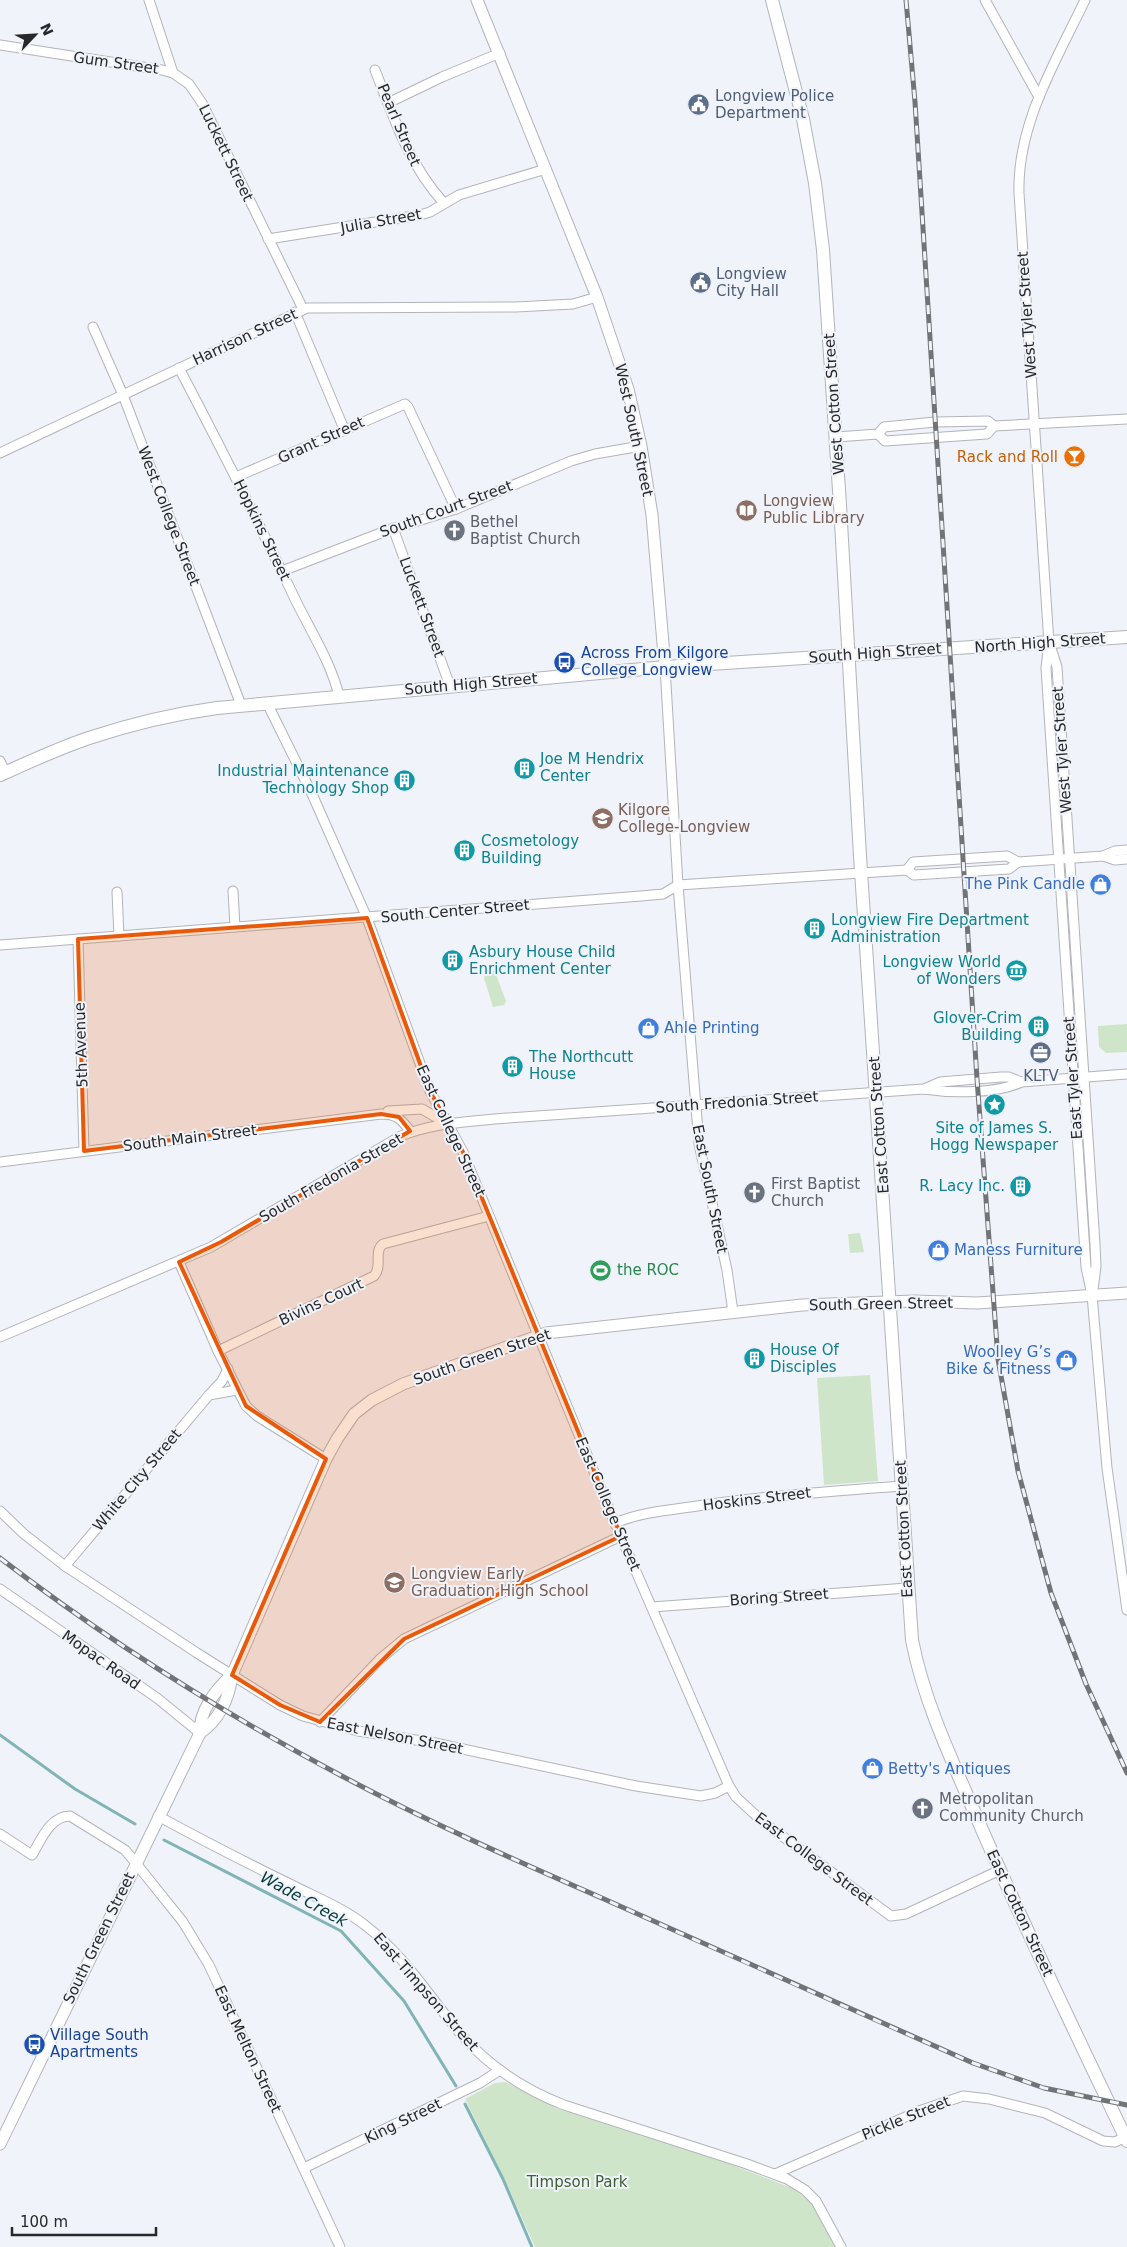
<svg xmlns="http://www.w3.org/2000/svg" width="1127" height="2247" font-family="'DejaVu Sans',sans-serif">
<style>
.green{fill:#cfe5c9}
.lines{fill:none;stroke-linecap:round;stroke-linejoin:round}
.stream{stroke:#80b4b6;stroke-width:3}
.minor-casing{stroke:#b1b4ba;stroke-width:11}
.tertiary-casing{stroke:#b1b4ba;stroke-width:13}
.secondary-casing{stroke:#b1b4ba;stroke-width:14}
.minor{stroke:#fff;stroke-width:9}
.tertiary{stroke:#fff;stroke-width:11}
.secondary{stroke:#fff;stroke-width:12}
.rail-casing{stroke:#717376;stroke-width:5}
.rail{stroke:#f0f3f9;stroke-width:3;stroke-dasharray:9;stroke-linecap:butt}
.marked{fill:#e8590c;fill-opacity:0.2;stroke:#e8590c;stroke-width:4;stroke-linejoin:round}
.labels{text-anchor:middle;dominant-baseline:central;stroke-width:4;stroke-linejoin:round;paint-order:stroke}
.street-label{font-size:15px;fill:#27282a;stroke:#f0f3f9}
.service-label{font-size:15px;fill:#4e5e75;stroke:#f0f3f9;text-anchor:start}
.food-label{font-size:15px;fill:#c56008;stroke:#f0f3f9;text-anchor:end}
.education-label{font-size:15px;fill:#785e54;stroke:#f0f3f9;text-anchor:start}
.worship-label{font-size:15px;fill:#5b616d;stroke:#f0f3f9;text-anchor:start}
.transit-label{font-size:15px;fill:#164399;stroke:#f0f3f9;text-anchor:start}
.culture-label{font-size:15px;fill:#0d838f;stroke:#f0f3f9;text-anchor:start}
.shop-label{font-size:15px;fill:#366cbe;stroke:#f0f3f9;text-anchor:start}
.leisure-label{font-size:15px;fill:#27864d;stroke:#f0f3f9;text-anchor:start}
.park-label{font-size:15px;fill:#3b6031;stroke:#f0f3f9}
.water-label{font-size:16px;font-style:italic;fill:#04383a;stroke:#f0f3f9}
</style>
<rect width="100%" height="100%" fill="#f0f3f9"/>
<g class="green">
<path d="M493,970L495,972L506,1001L504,1005L493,1007L484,978L486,972Z"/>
<path d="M1127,1024V1052L1106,1053L1099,1047L1098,1026Z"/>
<path d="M860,1233L864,1252L850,1253L848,1234Z"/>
<path d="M870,1375L878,1481L824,1485L817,1378Z"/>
<path d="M505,2082L558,2109L730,2164L792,2188L810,2201L836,2247H535L503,2176L465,2099L495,2083Z"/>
</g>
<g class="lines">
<g class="stream">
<path d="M0,1735L75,1789L135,1824"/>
<path d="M164,1840L341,1931L404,2001L456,2086"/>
<path d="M465,2104L503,2179L532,2247"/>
</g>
<defs>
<g id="minor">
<path d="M149,0L173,73L189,84L202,103L303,309"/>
<path d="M985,0L1039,97"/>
<path d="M1085,0C1056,61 1017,124 1019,193L1049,643L1046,668L1086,1267L1092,1295L1107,1468L1127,1610"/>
<path d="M0,45L162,70L173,73"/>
<path d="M375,70C394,118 408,163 443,202"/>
<path d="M388,103L442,77L500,53"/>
<path d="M268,239L420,215L430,212L459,195L546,169"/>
<path d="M295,312L344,429"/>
<path d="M93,327L123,395L241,705"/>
<path d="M179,368C219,444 258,521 295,599C310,630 331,662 339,696"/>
<path d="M878,434L885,441L987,434L994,426"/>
<path d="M836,437L878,434L884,427L935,422L988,421L994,426L1127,419"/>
<path d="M0,453L307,308L516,307L573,304L597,297"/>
<path d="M236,477L405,404L408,407L456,509"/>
<path d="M393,528L450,686"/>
<path d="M282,571L386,531L456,509L571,461L595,454L641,446"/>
<path d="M1050,645L1057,667L1095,1244L1096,1266L1093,1290"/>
<path d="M665,667L678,885L699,1144L727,1270L733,1312"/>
<path d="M267,703L312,794L367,918L430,1091L463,1152L615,1523L729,1786L736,1797L763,1822L891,1916L906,1914L1000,1870"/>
<path d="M0,761L5,772"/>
<path d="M1103,856L1115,860L1127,859"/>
<path d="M907,870L913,862L1007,856L1018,862L1047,860L1103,856L1115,851L1127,850"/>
<path d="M233,891L235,927"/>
<path d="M117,892L119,936"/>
<path d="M78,939L84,1151"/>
<path d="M0,945L641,896L663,894L678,885L907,870L914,875L1009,869L1018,862"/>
<path d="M924,1089L940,1082L1001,1077H1009L1021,1082"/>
<path d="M388,1111L422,1109L446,1123"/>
<path d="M0,1162L381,1114C397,1114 401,1119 411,1132"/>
<path d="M179,1262L218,1351L246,1406L257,1416L326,1459"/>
<path d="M0,1337L211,1247L401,1136C430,1124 463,1122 494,1119L924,1089C950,1093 998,1094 1021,1082L1127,1074"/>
<path d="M218,1351L374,1276C383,1266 373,1252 383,1244L489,1216"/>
<path d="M228,1369L222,1381L209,1395L237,1390"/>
<path d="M0,1511L24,1534L65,1566L197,1653L280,1705L303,1716L358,1731L435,1743L636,1786L701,1796L715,1793L729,1786"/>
<path d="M615,1523C641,1512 670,1510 697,1506C765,1496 833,1491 902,1486"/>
<path d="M65,1566L209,1395"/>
<path d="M0,1589L157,1698L200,1733"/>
<path d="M652,1607L907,1588"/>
<path d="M320,1722L380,1659L404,1639L621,1536"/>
<path d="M158,1816C202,1840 245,1862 290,1884C315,1897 344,1908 366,1926C404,1955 429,1996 459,2032C487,2065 523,2089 564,2105L747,2164L787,2179L805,2190L816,2201L841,2247"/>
<path d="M0,1834L32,1855C41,1840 50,1816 70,1816L125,1850L130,1856L183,1922L209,1965L340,2247"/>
<path d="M304,2168L480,2083L500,2070"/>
<path d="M775,2174L919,2111L963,2096L989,2099L1045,2113L1103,2141L1115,2142L1125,2137"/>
</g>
<g id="tertiary">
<path d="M477,0L597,297L628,389L641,446L652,515L665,667"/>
<path d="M200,1733C199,1711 216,1689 232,1675"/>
<path d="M0,2144L200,1733C220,1719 229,1699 232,1675L326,1459L337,1439L354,1414L372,1400L403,1384L546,1333L802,1305L914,1301L977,1303L1127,1293"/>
</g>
<g id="secondary">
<path d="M772,0L803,119L815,183L823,250L840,505L860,856L912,1640C924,1702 952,1760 977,1818C1024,1927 1076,2034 1127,2141"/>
<path d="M0,775C29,762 59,748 89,738C131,724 173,714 217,708L665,667L1127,637"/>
</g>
</defs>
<use href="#minor" class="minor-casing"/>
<use href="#tertiary" class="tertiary-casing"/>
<use href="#secondary" class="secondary-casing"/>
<use href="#minor" class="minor"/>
<use href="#tertiary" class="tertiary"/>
<use href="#secondary" class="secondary"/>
<defs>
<g id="rail">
<path d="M906,0L915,102L977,1079L998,1359L1018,1471L1051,1593L1086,1684L1127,1773"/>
<path d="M0,1558C107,1640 221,1712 340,1775C426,1821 515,1860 604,1899C727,1954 850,2009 973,2063L1044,2088L1127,2105"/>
</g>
</defs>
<use href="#rail" class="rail-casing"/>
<use href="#rail" class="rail"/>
</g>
<path class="marked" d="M367,918L430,1091L463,1152L621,1536L404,1639L320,1722L280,1705L232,1675L326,1459L246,1406L179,1262L221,1242L410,1131L399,1117L381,1114L84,1151L78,939Z"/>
<defs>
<symbol id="civic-disc" viewBox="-11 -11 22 22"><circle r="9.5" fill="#5c6f8a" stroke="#f0f3f9"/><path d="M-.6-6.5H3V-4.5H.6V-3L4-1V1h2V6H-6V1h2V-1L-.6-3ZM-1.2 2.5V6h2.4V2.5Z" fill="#fff"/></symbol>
<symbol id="bar-disc" viewBox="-11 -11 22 22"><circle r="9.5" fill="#e8710a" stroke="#f0f3f9"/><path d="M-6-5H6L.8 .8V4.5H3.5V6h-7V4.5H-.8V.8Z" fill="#fff"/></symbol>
<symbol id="library-disc" viewBox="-11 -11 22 22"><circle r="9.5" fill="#8d6e63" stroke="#f0f3f9"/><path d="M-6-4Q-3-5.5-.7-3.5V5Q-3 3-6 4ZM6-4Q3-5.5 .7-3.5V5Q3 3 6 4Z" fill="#fff"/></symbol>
<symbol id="church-disc" viewBox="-11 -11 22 22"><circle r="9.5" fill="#6b7280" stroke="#f0f3f9"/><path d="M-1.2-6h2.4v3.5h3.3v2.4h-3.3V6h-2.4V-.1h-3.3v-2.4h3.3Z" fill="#fff"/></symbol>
<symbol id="bus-disc" viewBox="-11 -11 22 22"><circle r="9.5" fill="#1a4fb4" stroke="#f0f3f9"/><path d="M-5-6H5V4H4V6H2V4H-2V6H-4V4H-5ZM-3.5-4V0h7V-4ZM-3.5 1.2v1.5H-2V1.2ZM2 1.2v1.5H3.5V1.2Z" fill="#fff"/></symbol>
<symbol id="building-disc" viewBox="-11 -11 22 22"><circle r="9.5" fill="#0f9aa8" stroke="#f0f3f9"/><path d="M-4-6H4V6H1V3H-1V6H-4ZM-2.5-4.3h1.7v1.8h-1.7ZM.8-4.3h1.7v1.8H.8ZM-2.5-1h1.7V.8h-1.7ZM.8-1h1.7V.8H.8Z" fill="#fff"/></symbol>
<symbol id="university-disc" viewBox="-11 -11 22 22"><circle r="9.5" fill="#8d6e63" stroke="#f0f3f9"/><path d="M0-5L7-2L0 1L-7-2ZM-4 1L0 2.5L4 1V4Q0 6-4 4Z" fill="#fff"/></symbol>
<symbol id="shop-disc" viewBox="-11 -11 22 22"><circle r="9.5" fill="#3f7fe0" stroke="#f0f3f9"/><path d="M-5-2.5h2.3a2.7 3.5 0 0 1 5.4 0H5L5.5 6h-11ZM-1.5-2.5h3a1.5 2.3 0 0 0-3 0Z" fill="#fff"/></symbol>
<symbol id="museum-disc" viewBox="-11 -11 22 22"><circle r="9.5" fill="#0f9aa8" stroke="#f0f3f9"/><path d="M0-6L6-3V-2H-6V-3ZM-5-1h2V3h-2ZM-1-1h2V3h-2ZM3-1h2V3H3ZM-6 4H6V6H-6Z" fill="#fff"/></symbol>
<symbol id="office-disc" viewBox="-11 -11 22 22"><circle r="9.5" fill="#5c6f8a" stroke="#f0f3f9"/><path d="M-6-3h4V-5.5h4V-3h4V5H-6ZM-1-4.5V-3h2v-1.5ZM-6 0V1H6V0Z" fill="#fff"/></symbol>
<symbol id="sight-disc" viewBox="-11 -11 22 22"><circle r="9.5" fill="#0f9aa8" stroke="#f0f3f9"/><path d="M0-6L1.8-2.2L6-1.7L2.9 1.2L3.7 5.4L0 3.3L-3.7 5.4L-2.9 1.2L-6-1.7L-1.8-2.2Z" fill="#fff"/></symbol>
<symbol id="stadium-disc" viewBox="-11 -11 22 22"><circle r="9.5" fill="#2e9e5b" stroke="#f0f3f9"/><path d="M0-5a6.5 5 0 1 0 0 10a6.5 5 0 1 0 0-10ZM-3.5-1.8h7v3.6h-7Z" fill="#fff"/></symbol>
<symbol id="school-disc" viewBox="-11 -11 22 22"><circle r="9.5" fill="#8d6e63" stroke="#f0f3f9"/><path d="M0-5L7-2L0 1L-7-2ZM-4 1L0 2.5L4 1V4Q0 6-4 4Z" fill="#fff"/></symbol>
</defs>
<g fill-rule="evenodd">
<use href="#civic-disc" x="686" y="92" width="25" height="25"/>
<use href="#civic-disc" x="688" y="270" width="25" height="25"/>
<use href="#bar-disc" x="1062" y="444" width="25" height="25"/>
<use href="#library-disc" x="734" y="498" width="25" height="25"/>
<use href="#church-disc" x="442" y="518" width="25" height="25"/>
<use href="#bus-disc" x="552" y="650" width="25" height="25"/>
<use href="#building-disc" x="512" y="756" width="25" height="25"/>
<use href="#building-disc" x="392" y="768" width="25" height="25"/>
<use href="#university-disc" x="590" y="806" width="25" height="25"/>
<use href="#building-disc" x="452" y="838" width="25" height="25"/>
<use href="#shop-disc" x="1088" y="872" width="25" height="25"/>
<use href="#building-disc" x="802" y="916" width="25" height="25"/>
<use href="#building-disc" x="440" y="948" width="25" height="25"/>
<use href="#museum-disc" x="1004" y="958" width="25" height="25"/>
<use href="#building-disc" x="1026" y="1014" width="25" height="25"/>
<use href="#shop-disc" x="636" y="1016" width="25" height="25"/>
<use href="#office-disc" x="1028" y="1040" width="25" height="25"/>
<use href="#building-disc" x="500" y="1054" width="25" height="25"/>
<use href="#sight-disc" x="982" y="1092" width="25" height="25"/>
<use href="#building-disc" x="1008" y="1174" width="25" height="25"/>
<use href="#church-disc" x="742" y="1180" width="25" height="25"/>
<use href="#shop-disc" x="926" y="1238" width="25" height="25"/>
<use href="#stadium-disc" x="588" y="1258" width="25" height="25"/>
<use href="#building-disc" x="742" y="1346" width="25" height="25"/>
<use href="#shop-disc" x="1054" y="1348" width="25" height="25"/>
<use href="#school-disc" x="382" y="1570" width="25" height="25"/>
<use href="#shop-disc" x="860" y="1756" width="25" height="25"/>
<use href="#church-disc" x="910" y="1796" width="25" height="25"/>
<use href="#bus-disc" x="22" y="2032" width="25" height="25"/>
</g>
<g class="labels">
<g class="street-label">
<text transform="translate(116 63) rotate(8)">Gum Street</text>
<text transform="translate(399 125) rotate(67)">Pearl Street</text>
<text transform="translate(226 153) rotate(64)">Luckett Street</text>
<text transform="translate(381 221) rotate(-10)">Julia Street</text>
<text transform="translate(1027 315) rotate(-94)">West Tyler Street</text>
<text transform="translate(245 337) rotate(-25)">Harrison Street</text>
<text transform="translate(834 404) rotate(-94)">West Cotton Street</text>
<text transform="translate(634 430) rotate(78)">West South Street</text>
<text transform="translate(321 440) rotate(-24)">Grant Street</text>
<text transform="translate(446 509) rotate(-20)">South Court Street</text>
<text transform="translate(169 516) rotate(69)">West College Street</text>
<text transform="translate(262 530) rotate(64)">Hopkins Street</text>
<text transform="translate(422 607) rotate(70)">Luckett Street</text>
<text transform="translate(1040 643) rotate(-4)">North High Street</text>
<text transform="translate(875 653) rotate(-4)">South High Street</text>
<text transform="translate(471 684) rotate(-5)">South High Street</text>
<text transform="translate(1062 750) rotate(-94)">West Tyler Street</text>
<text transform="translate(455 911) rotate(-5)">South Center Street</text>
<text transform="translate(81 1045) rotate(-92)">5th Avenue</text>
<text transform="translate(1073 1078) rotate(-94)">East Tyler Street</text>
<text transform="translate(737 1102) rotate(-4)">South Fredonia Street</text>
<text transform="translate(879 1125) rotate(-94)">East Cotton Street</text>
<text transform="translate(451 1131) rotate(65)">East College Street</text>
<text transform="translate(190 1138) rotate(-7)">South Main Street</text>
<text transform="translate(331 1178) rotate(-30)">South Fredonia Street</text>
<text transform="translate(710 1189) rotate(79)">East South Street</text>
<text transform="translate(321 1302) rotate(-25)">Bivins Court</text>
<text transform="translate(881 1304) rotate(-1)">South Green Street</text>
<text transform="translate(482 1357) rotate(-19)">South Green Street</text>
<text transform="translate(137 1480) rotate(-50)">White City Street</text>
<text transform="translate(757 1499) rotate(-7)">Hoskins Street</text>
<text transform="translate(608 1504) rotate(67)">East College Street</text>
<text transform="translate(904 1529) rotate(-93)">East Cotton Street</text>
<text transform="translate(779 1597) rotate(-4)">Boring Street</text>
<text transform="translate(101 1660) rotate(35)">Mopac Road</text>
<text transform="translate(395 1736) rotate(11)">East Nelson Street</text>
<text transform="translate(814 1859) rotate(37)">East College Street</text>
<text transform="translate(1020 1913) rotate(65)">East Cotton Street</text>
<text transform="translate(99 1938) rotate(-64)">South Green Street</text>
<text transform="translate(426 1992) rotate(49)">East Timpson Street</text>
<text transform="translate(248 2049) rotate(65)">East Melton Street</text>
<text transform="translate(906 2118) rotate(-22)">Pickle Street</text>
<text transform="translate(403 2121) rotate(-26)">King Street</text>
</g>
<g class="service-label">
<text x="715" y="96">Longview Police<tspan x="715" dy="17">Department</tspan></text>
<text x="716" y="274">Longview<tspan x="716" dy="17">City Hall</tspan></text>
<text x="1041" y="1076" text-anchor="middle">KLTV</text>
</g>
<g class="food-label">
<text x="1058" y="457">Rack and Roll</text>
</g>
<g class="education-label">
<text x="763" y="501">Longview<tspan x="763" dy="17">Public Library</tspan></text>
<text x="618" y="810">Kilgore<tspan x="618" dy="17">College-Longview</tspan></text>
<text x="411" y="1574">Longview Early<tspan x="411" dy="17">Graduation High School</tspan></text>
</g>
<g class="worship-label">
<text x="470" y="522">Bethel<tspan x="470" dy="17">Baptist Church</tspan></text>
<text x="771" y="1184">First Baptist<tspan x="771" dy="17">Church</tspan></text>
<text x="939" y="1799">Metropolitan<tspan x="939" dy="17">Community Church</tspan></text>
</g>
<g class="transit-label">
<text x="581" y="653">Across From Kilgore<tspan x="581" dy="17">College Longview</tspan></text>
<text x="50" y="2035">Village South<tspan x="50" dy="17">Apartments</tspan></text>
</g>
<g class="culture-label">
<text x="540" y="759">Joe M Hendrix<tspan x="540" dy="17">Center</tspan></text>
<text x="389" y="771" text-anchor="end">Industrial Maintenance<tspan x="389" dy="17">Technology Shop</tspan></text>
<text x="481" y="841">Cosmetology<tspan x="481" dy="17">Building</tspan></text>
<text x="831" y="920">Longview Fire Department<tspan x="831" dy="17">Administration</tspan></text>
<text x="469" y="952">Asbury House Child<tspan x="469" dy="17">Enrichment Center</tspan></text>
<text x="1001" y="962" text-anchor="end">Longview World<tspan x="1001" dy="17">of Wonders</tspan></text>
<text x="1022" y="1018" text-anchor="end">Glover-Crim<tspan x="1022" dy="17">Building</tspan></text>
<text x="529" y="1057">The Northcutt<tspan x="529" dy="17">House</tspan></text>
<text x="994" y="1128" text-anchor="middle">Site of James S.<tspan x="994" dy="17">Hogg Newspaper</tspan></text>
<text x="1005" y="1186" text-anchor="end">R. Lacy Inc.</text>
<text x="770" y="1350">House Of<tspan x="770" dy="17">Disciples</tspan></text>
</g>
<g class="shop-label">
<text x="1085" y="884" text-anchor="end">The Pink Candle</text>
<text x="664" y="1028">Ahle Printing</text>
<text x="954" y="1250">Maness Furniture</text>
<text x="1051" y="1352" text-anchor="end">Woolley G’s<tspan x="1051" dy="17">Bike &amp; Fitness</tspan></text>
<text x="888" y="1769">Betty's Antiques</text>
</g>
<g class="leisure-label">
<text x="617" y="1270">the ROC</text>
</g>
<g class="park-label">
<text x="577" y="2182">Timpson Park</text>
</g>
<g class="water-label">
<text transform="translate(304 1899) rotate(29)">Wade Creek</text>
</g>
</g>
<g transform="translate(35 35) rotate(65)" stroke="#f0f3f9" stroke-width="4" paint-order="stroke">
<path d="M0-4L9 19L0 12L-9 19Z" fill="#27282a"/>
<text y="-8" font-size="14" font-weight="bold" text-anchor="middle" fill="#27282a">N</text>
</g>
<path d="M12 2227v8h144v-8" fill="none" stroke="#27282a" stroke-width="2.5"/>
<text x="20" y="2227" font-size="15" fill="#27282a" stroke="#f0f3f9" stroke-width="4" paint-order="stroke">100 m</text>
</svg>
